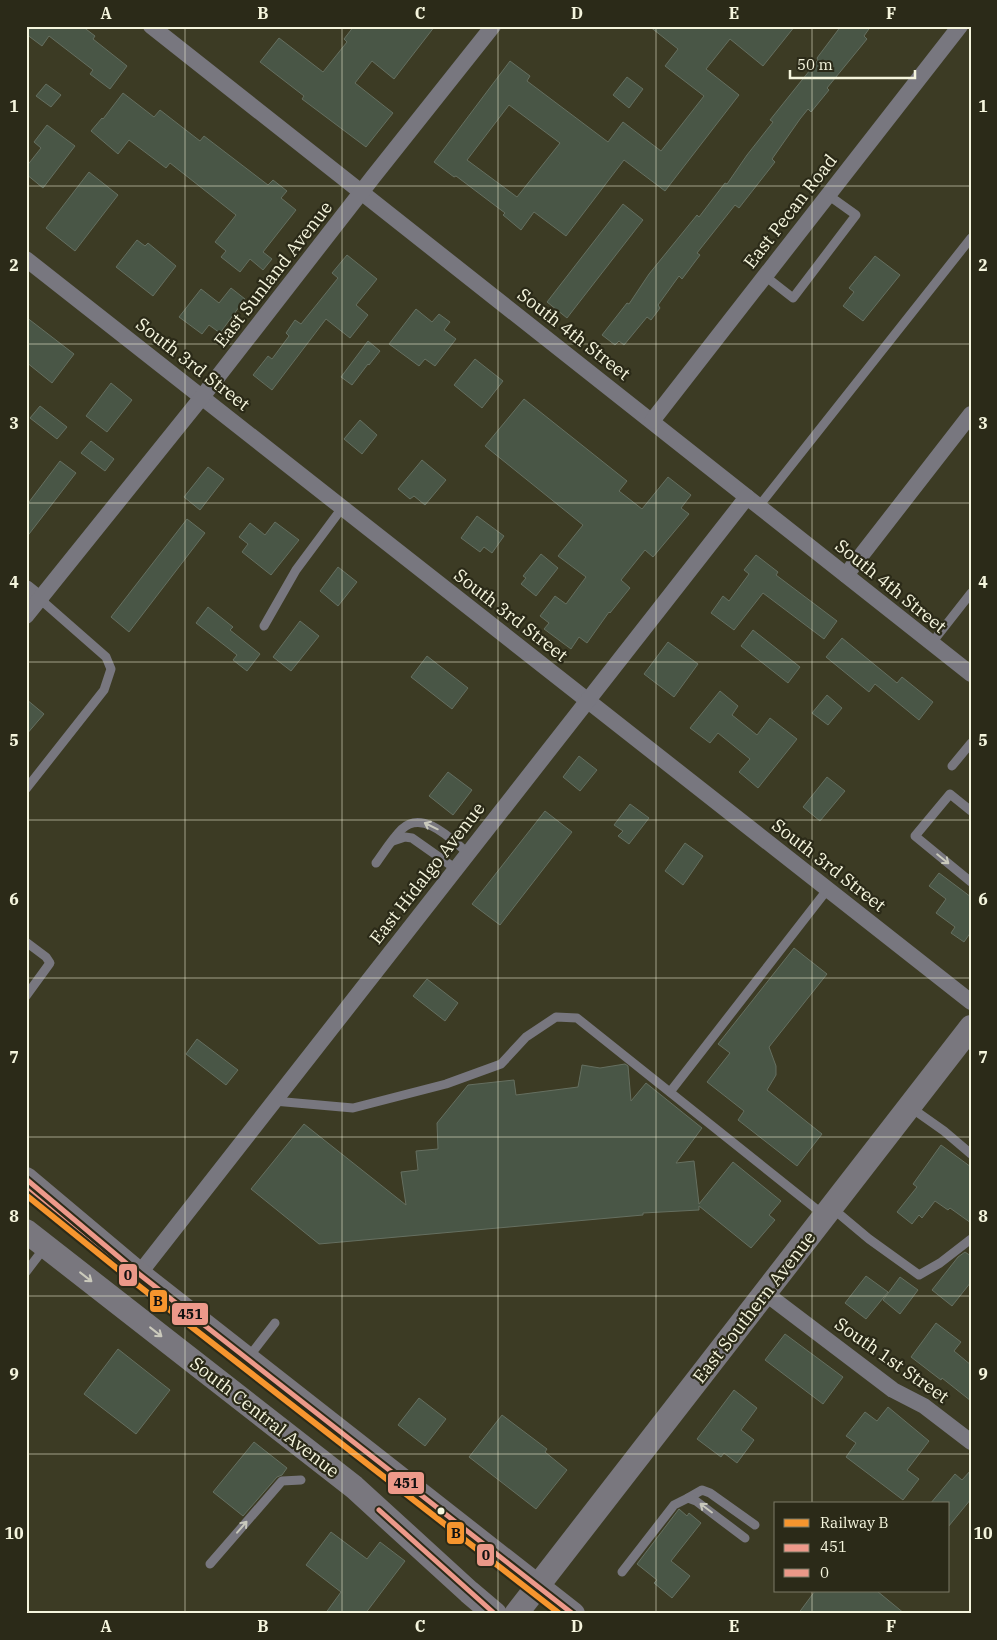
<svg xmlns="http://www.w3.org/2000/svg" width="997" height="1640" font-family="'IBM Plex Serif',serif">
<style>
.building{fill:#495646;stroke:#656f60;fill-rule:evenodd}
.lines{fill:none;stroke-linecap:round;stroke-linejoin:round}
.service{stroke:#78777f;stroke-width:9}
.minor{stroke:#78777f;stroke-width:16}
.secondary{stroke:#79777e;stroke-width:24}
.bus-1-casing{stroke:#2b2a18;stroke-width:9}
.bus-2-casing{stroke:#2b2a18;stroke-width:9}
.bus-1{stroke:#ed998a;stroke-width:5}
.bus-2{stroke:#eb9888;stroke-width:5}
.rail-1-casing{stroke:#2b2a18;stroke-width:10}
.rail-1{stroke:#f6952e;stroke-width:6}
.oneway{stroke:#c9c9bc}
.oneway2{stroke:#cac9bc}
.grid{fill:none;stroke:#f5f5dd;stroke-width:1;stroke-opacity:0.55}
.bus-dot{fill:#f5f5dd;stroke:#2b2a18;stroke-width:2}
.labels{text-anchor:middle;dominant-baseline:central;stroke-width:4.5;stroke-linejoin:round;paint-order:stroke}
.street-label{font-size:18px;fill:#f5f5dd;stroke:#2b2a18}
.line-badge{stroke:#2b2a18;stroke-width:2}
.pale-badge-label{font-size:14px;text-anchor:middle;font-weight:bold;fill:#111}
.neatline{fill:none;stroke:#f5f5dd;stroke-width:2}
.grid-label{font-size:16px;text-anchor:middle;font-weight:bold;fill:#f5f5dd}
</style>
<rect width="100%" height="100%" fill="#3c3b24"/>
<g class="building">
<path d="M26,26H82L95,36L93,39L127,66L110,89L90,74L93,70L49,36L42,46L26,34Z"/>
<path d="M354,26H435L394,79L372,61L355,83L393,113L366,147L302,99L304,96L260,62L279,38L323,72L347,42L344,39Z"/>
<path d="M649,26H795L763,66L730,39L706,69L739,95L665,191L624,160L566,236L534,212L521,230L503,215L505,213L456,176L454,177L434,162L510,61L530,76L527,81L608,142L623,122L661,151L704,96L665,66L678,49ZM509,105L560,143L517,197L467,160Z"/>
<path d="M841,26H871L864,36L867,39L827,88L829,90L811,112L808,109L800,119L772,159L775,162L739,208L735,205L697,253L700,255L682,279L679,276L658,305L660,308L651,320L647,317L624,345L619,341L615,345L602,335L627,303L629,304L649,274L697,215L699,217L725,183L727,184L747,155L773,122L770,120L818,60L817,58Z"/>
<path d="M627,77L643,89L629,108L613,95Z"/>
<path d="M46,84L61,95L51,107L36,96Z"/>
<path d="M123,93L154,117L160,110L200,141L204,136L268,185L273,180L287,191L281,198L296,210L263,252L272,259L263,270L250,259L240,272L221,257L226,251L215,242L236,215L170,163L166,168L129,140L118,154L91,131L102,118L103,119Z"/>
<path d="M47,125L75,146L43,188L26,174V167L41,148L34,142Z"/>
<path d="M89,172L118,195L75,251L46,228Z"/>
<path d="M623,204L643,220L567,318L547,302Z"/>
<path d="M137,240L145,246L148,243L176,266L153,296L116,267Z"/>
<path d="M347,255L377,279L356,305L368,315L350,338L326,319L272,390L253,375L268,356L272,359L289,336L286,333L295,320L301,324L338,278L332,273Z"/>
<path d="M875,256L900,275L863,321L843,306L854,292L849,288Z"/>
<path d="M231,288L245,299L220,333L209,325L202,334L179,317L201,289L219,303Z"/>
<path d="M416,309L432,322L439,314L450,322L444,330L456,339L435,366L425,359L419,366L389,344Z"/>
<path d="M26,317L74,354L52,383L26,362Z"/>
<path d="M368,341L380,351L369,365L368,364L352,385L341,377Z"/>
<path d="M475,359L503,381L482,408L454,385Z"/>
<path d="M111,383L132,400L107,432L86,416Z"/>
<path d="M524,399L627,481L619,491L642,509L668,477L691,495L681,508L689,514L653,557L645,550L621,580L630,588L610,613L609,612L587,643L579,637L571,649L544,629L549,623L540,616L555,596L566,604L586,577L558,556L583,525L485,446Z"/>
<path d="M40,406L67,427L57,439L30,418Z"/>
<path d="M360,420L377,435L362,454L344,439Z"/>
<path d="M91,441L114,459L105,471L81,453Z"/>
<path d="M422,460L446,480L425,505L414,496L410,499L398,489Z"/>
<path d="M60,461L76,473L26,538V506Z"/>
<path d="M208,467L224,479L200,510L184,497Z"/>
<path d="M477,516L504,536L492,553L484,547L480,552L461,538Z"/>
<path d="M187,519L205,533L129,632L111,617Z"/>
<path d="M275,522L299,540L271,575L242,552L248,544L239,537L250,523L265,535Z"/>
<path d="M541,554L558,568L536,596L521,584L526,578L523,576Z"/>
<path d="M756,555L778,572L776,575L837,621L824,639L763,593L734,630L711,613L723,596L729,601L749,574L744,570Z"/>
<path d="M338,567L357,582L338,606L320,591Z"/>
<path d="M208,607L233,627L230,630L260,654L247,671L233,660L237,655L196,623Z"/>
<path d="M300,621L319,636L291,671L273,657Z"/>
<path d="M753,630L800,667L788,683L741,646Z"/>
<path d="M842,638L897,683L902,677L933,702L919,720L875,684L869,692L826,657Z"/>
<path d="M668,642L698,664L674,697L644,674Z"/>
<path d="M427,656L468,688L452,709L411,677Z"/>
<path d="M720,691L738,706L732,715L757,735L770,718L797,739L758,788L739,772L750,759L718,733L710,743L690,728Z"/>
<path d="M827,695L842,708L828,725L812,713Z"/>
<path d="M26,699L44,714L26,735Z"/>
<path d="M579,756L597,770L580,791L563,777Z"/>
<path d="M448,772L472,790L453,815L429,796Z"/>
<path d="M827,777L845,791L820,821L803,807Z"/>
<path d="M630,804L649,818L629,844L618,836L623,831L614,825Z"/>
<path d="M545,811L572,832L500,925L472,904Z"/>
<path d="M685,843L703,856L683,885L665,871Z"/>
<path d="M939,873L971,897V932L964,942L951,933L955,927L936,913L946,899L929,886Z"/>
<path d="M794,948L827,974L769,1047L776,1066V1075L767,1090L822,1134L797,1166L738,1120L744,1111L707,1082L730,1053L718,1044Z"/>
<path d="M427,979L458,1003L445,1021L413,996Z"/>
<path d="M197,1039L238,1070L226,1085L186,1054Z"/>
<path d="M625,1064L628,1066L631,1101L646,1083L702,1128L676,1163L694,1161L699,1204L733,1162L781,1201L769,1215L775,1220L751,1248L699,1206V1210L643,1213V1215L319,1244L251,1189L304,1124L406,1205L401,1172L418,1170L416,1151L438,1149L437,1123L468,1085L514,1080L516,1095L578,1087L582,1065L600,1068Z"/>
<path d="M941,1145L971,1167V1223L950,1208L948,1210L935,1201L922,1218L919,1215L912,1224L897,1212L917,1187L913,1184Z"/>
<path d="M965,1252L971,1256V1282L952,1306L932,1290L958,1257Z"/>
<path d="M866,1276L888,1292L866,1319L845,1303Z"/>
<path d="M900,1277L918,1290L900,1314L883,1300Z"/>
<path d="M936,1323L961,1342L954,1351L971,1365V1401L942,1378L941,1380L911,1357Z"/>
<path d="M785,1334L843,1377L823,1404L765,1360Z"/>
<path d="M118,1349L170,1390L136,1434L84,1394Z"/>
<path d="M734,1390L757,1408L741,1430L754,1440L737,1463L724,1453L721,1457L697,1439Z"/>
<path d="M419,1398L446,1419L425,1446L398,1425Z"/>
<path d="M888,1407L929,1441L907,1470L919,1479L903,1500L846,1457L856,1443L846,1436L865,1412L877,1421Z"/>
<path d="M502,1415L547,1449L545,1452L567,1470L536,1509L469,1457Z"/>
<path d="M254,1442L287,1468L282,1475L277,1477L243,1516L213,1492Z"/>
<path d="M971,1470V1499L948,1527V1504H930L955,1474L962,1480Z"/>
<path d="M679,1509L687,1516L689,1513L701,1523L671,1561L690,1576L672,1598L654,1583L657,1580L637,1564Z"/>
<path d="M331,1532L367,1559L380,1542L405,1561L365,1614H325L341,1592L306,1565Z"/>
<path d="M815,1591H877L905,1614H798Z"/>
</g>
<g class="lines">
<g class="service">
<path d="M765,276L793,298L856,215L828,195"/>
<path d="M759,506L971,238"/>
<path d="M264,626L296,570L342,508"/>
<path d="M931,644L971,593"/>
<path d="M952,766L971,743"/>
<path d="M26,789L104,690L111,669L106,657L41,600"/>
<path d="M971,811L950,794L915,836L971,882"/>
<path d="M393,841L405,837L412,838L456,869"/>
<path d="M376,863C384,852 392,839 402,829C423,809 452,840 468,853"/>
<path d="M26,942L46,957L50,963L26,996"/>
<path d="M670,1092L827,890"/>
<path d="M274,1101L353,1108L446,1084L501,1064L526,1037L556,1017L577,1018L825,1216"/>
<path d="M910,1107L944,1131L971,1154"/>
<path d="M832,1208L869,1239L919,1275L940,1263L971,1239"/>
<path d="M26,1272L45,1247"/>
<path d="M248,1358L275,1323"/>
<path d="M688,1498L702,1490L710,1493L755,1525"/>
<path d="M210,1564L282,1481L301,1480"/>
<path d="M622,1572L674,1505L688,1498L696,1501L745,1538"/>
</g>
<g class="minor">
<path d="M151,26L971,674"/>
<path d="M26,259L971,1002"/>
<path d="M652,421L960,26"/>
<path d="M846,575L971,414"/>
<path d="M26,588L41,600"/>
<path d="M26,616L202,397L373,177L493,26"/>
<path d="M139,1274L747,497"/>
<path d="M765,1293L893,1390L924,1406L971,1442"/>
</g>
<g class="secondary">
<path d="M26,1179L139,1274L573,1614"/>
<path d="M26,1231L354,1487L469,1592L495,1614"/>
<path d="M516,1614L971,1027"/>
</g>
<defs>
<g id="bus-1">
<path d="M26,1179L139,1274L573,1614"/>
<path d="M379,1510L495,1614"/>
</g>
<path id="bus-2" d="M26,1189L134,1280L561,1614"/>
</defs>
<use href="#bus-1" class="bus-1-casing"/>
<use href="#bus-2" class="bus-2-casing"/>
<use href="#bus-1" class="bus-1"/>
<use href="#bus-2" class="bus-2"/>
<defs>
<path id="rail-1" d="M26,1195L130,1279L560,1614"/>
</defs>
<use href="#rail-1" class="rail-1-casing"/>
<use href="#rail-1" class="rail-1"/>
</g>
<defs><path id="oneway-shaft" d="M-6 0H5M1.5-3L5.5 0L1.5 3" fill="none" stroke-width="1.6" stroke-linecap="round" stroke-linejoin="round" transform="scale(1.25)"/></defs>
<g class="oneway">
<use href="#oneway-shaft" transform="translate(431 826) rotate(-154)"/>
<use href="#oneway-shaft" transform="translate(943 859) rotate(39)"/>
<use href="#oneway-shaft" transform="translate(706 1508) rotate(-143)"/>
<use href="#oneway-shaft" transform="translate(242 1527) rotate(-49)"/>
</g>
<g class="oneway2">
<use href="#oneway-shaft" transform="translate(86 1277) rotate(38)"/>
<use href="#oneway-shaft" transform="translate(156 1332) rotate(38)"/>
</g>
<path class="grid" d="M185,26V1614M342,26V1614M498,26V1614M656,26V1614M812,26V1504M26,186H971M26,344H971M26,503H971M26,662H971M26,820H971M26,978H971M26,1137H971M26,1296H971M26,1454H971M812,1591V1614"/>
<circle class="bus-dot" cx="441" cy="1511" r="4.5"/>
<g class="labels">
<g class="street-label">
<text transform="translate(790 211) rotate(-52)">East Pecan Road</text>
<text transform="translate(273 274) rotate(-52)">East Sunland Avenue</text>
<text transform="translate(574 334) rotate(38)">South 4th Street</text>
<text transform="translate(193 364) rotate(38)">South 3rd Street</text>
<text transform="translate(891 586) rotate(39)">South 4th Street</text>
<text transform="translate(511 615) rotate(38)">South 3rd Street</text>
<text transform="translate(829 865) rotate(38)">South 3rd Street</text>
<text transform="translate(427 873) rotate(-52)">East Hidalgo Avenue</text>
<text transform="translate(754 1307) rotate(-52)">East Southern Avenue</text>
<text transform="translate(892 1360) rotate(35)">South 1st Street</text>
<text transform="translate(265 1417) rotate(38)">South Central Avenue</text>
</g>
</g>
<g class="line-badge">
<rect x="118" y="1263" width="20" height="24" rx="5" fill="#eb9888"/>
<rect x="149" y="1289" width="19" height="24" rx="5" fill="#f6952e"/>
<rect x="171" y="1302" width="38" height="24" rx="5" fill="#ed998a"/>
<rect x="387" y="1471" width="38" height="24" rx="5" fill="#ed998a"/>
<rect x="446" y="1521" width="19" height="24" rx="5" fill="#f6952e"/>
<rect x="476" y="1543" width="19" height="24" rx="5" fill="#eb9888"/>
</g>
<g class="pale-badge-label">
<text x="128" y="1280">0</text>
<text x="158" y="1306">B</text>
<text x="190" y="1319">451</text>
<text x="406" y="1488">451</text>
<text x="456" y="1538">B</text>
<text x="486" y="1560">0</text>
</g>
<rect width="997" height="1640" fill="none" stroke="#2b2a18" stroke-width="55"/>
<rect x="774" y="1502" width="175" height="90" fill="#2b2a18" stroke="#7c7b67"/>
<rect x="784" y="1519" width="25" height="8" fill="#f6952e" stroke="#7c7b67"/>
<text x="820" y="1528" font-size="15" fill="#f5f5dd">Railway B</text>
<rect x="784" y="1544" width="25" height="8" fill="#ed998a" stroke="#7c7b67"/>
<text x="820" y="1552" font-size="15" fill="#f5f5dd">451</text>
<rect x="784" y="1569" width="25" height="8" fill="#eb9888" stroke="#7c7b67"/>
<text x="820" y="1578" font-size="15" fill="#f5f5dd">0</text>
<path d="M790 70v8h125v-8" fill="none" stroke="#f5f5dd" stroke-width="2.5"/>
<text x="797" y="70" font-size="15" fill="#f5f5dd" stroke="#2b2a18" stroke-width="4" paint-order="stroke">50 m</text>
<rect x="28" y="28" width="942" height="1584" class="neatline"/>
<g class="grid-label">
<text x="106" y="19">A</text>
<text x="263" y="19">B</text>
<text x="420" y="19">C</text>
<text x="577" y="19">D</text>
<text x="734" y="19">E</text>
<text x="891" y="19">F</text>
<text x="14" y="112">1</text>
<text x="983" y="112">1</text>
<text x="14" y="271">2</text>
<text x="983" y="271">2</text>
<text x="14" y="429">3</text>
<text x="983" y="429">3</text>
<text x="14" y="588">4</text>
<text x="983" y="588">4</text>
<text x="14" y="746">5</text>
<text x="983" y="746">5</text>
<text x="14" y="905">6</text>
<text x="983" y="905">6</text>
<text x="14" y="1063">7</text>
<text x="983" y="1063">7</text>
<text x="14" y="1222">8</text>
<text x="983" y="1222">8</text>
<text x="14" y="1380">9</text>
<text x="983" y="1380">9</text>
<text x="14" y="1539">10</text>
<text x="983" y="1539">10</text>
<text x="106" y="1632">A</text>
<text x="263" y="1632">B</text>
<text x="420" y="1632">C</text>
<text x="577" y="1632">D</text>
<text x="734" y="1632">E</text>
<text x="891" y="1632">F</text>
</g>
</svg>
